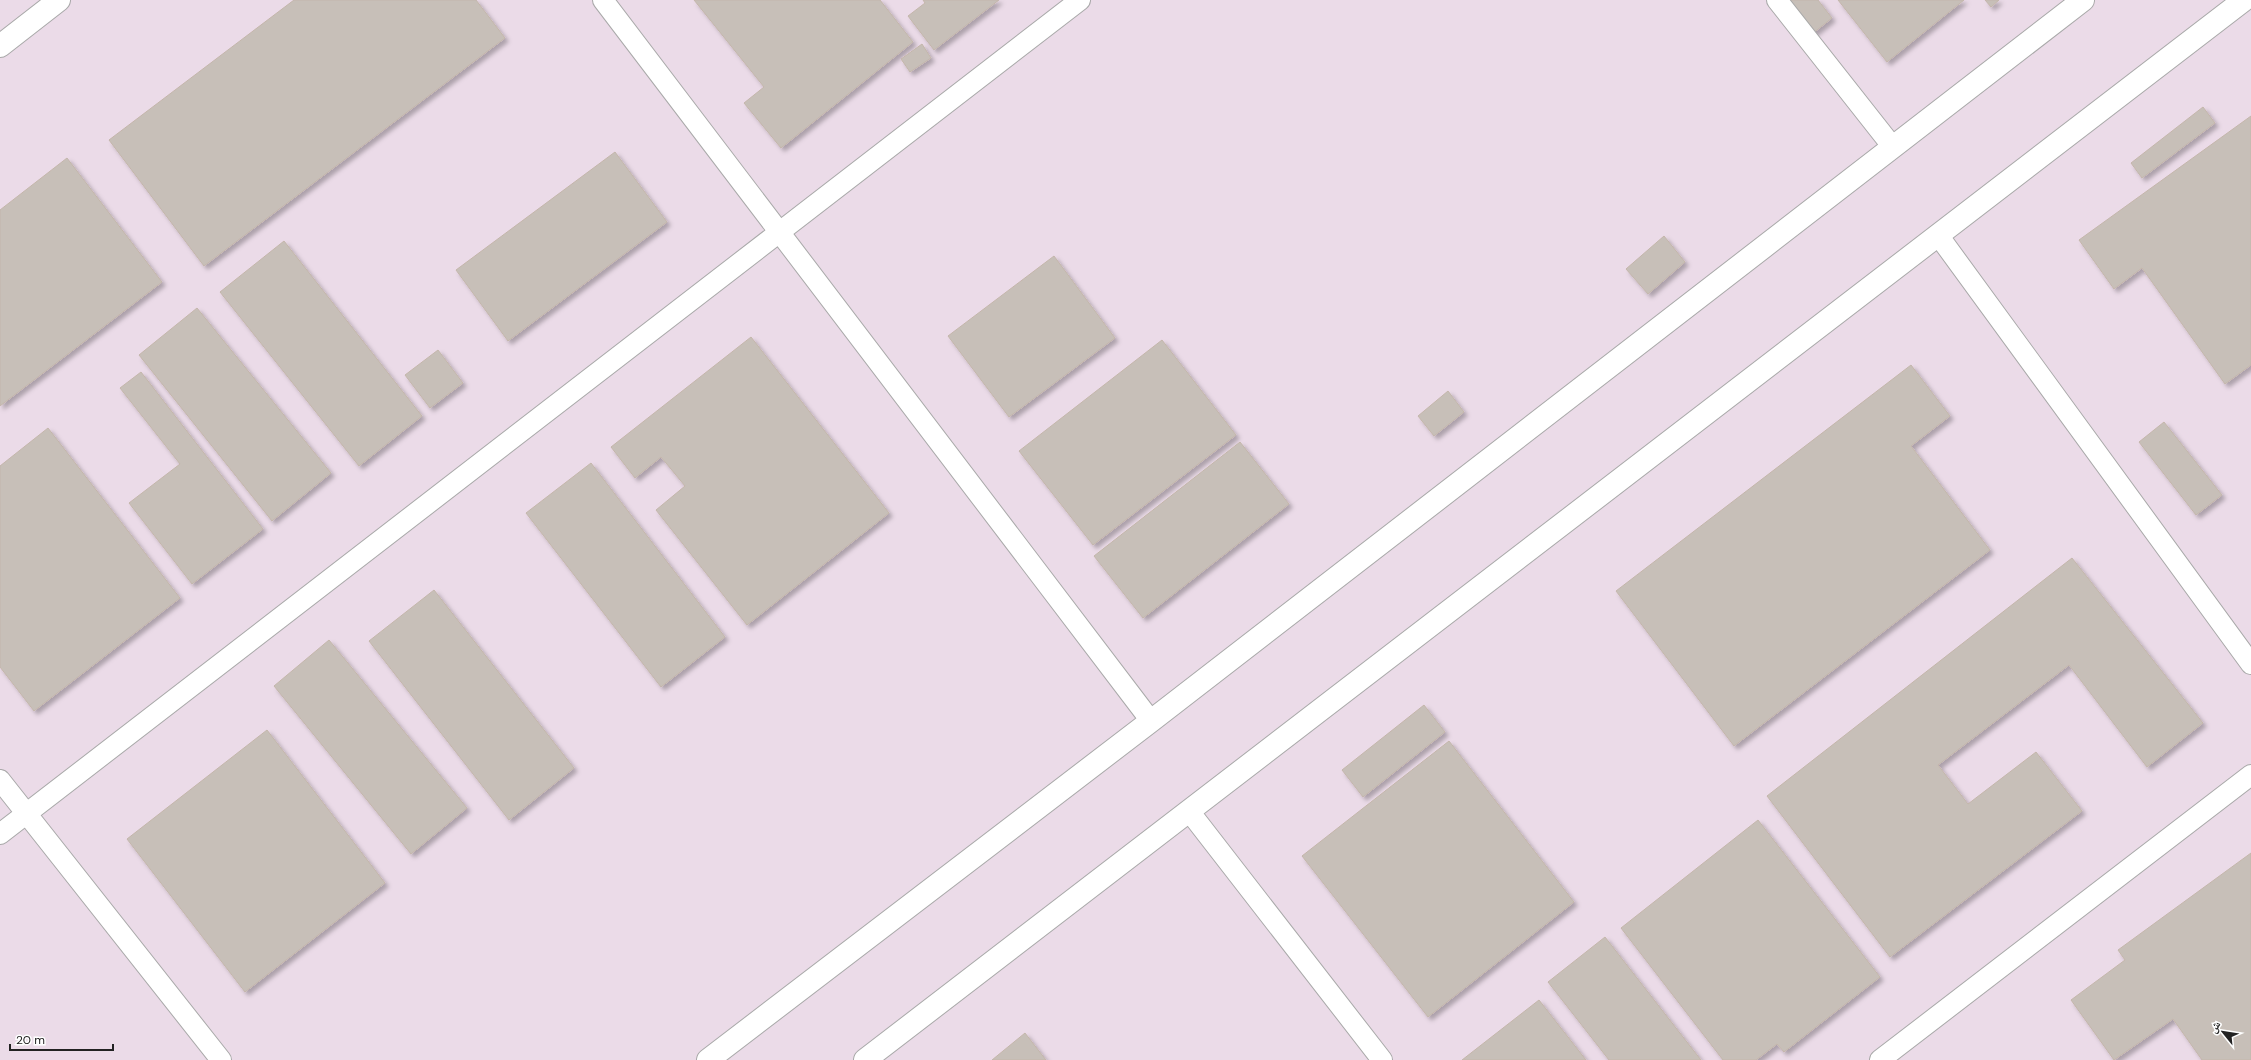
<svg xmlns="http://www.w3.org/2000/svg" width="2251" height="1060" font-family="'DM Sans','Noto Naskh Arabic',sans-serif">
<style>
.industrial{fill:#ebdbe8}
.building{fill:#c7bfb8;stroke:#c4b6ab;filter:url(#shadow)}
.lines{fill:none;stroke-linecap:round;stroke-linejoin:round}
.service-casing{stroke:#a9a9a9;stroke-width:22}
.minor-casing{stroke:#a9a9a9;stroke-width:24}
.tertiary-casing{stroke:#a9a9a9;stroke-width:24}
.service{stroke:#fff;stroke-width:20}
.minor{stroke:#fff;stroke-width:22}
.tertiary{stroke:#fff;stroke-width:22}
</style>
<defs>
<filter id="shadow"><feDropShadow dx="3.5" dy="3.5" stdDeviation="2" flood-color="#0004"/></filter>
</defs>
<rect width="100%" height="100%" fill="#f2efe9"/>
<rect class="industrial" x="0" y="0" width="2251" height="1060"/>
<g class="building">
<path d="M294,0H476L505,38L204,266L109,140Z"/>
<path d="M694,0H880L913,42L781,148L744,103L764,87Z"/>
<path d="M923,0H999L934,50L908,16L925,3Z"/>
<path d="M1785,0H1818L1832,18L1812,34Z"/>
<path d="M1838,0H1964L1887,62Z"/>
<path d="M1985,0H1999L1991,7Z"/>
<path d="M922,44L931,58L910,72L901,59Z"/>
<path d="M2203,107L2215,123L2142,178L2131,163Z"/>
<path d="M2251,116V365L2225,384L2142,268L2114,289L2079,240Z"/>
<path d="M615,152L667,222L508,341L456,270Z"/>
<path d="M67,158L162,282L0,406V210Z"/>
<path d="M1664,236L1685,262L1648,294L1626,269Z"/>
<path d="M284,241L422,416L359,466L220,292Z"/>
<path d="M1054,256L1115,338L1009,417L948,336Z"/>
<path d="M197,308L331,473L272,521L139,355Z"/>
<path d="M751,337L889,513L747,625L656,510L685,486L661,457L635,478L611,447Z"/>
<path d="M1162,340L1236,435L1093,545L1019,451Z"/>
<path d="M438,350L463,383L430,408L405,375Z"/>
<path d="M1911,365L1950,416L1911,446L1990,550L1734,746L1616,591Z"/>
<path d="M141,372L263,529L192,584L129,503L180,464L120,388Z"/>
<path d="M1448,391L1464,412L1434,436L1418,416Z"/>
<path d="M2164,422L2222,495L2196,515L2139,442Z"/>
<path d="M48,428L180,598L34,711L0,667V466Z"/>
<path d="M1240,442L1289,504L1143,618L1094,556Z"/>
<path d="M591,463L725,637L661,687L526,513Z"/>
<path d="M2072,558L2203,723L2147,767L2069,665L1938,765L1968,804L2036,752L2082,811L1890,957L1767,796Z"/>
<path d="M434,590L574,768L509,820L369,641Z"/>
<path d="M329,640L467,808L411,854L274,686Z"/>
<path d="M1424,705L1445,732L1363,797L1342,770Z"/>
<path d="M267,730L385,883L245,992L127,839Z"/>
<path d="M1449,741L1574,902L1428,1017L1302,856Z"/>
<path d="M1758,820L1880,977L1784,1052L1777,1044L1756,1060H1723L1621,928Z"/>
<path d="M2251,853V1060H2202L2173,1019L2114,1060L2071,1000L2125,960L2118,950Z"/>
<path d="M1605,937L1701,1060H1609L1548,982Z"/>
<path d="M1539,1000L1586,1060H1462Z"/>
<path d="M1025,1033L1046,1060H992Z"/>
</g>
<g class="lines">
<defs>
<g id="service">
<path d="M603,0L1151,721"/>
<path d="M1777,0L1892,146"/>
<path d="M1938,235L2251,664"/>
<path d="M0,780L221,1060"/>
<path d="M1189,811L1382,1060"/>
<path d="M0,834L1080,0"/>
<path d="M1880,1060L2251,775"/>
</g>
<path id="minor" d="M0,46L59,0"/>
<g id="tertiary">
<path d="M708,1060L1151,721L2083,0"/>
<path d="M865,1060L2244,0"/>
</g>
</defs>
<use href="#service" class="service-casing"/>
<use href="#minor" class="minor-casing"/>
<use href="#tertiary" class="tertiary-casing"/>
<use href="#service" class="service"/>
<use href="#minor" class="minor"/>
<use href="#tertiary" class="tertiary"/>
</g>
<g transform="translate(2223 1032) rotate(300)" stroke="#ffffff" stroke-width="3" paint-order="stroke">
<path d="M0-3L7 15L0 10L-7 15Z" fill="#222222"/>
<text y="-6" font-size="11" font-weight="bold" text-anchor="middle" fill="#222222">ش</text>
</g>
<path d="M10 1044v6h103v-6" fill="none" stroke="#222222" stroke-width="2"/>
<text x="16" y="1044" font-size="12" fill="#222222" stroke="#ffffff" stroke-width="3" paint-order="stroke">20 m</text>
</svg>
